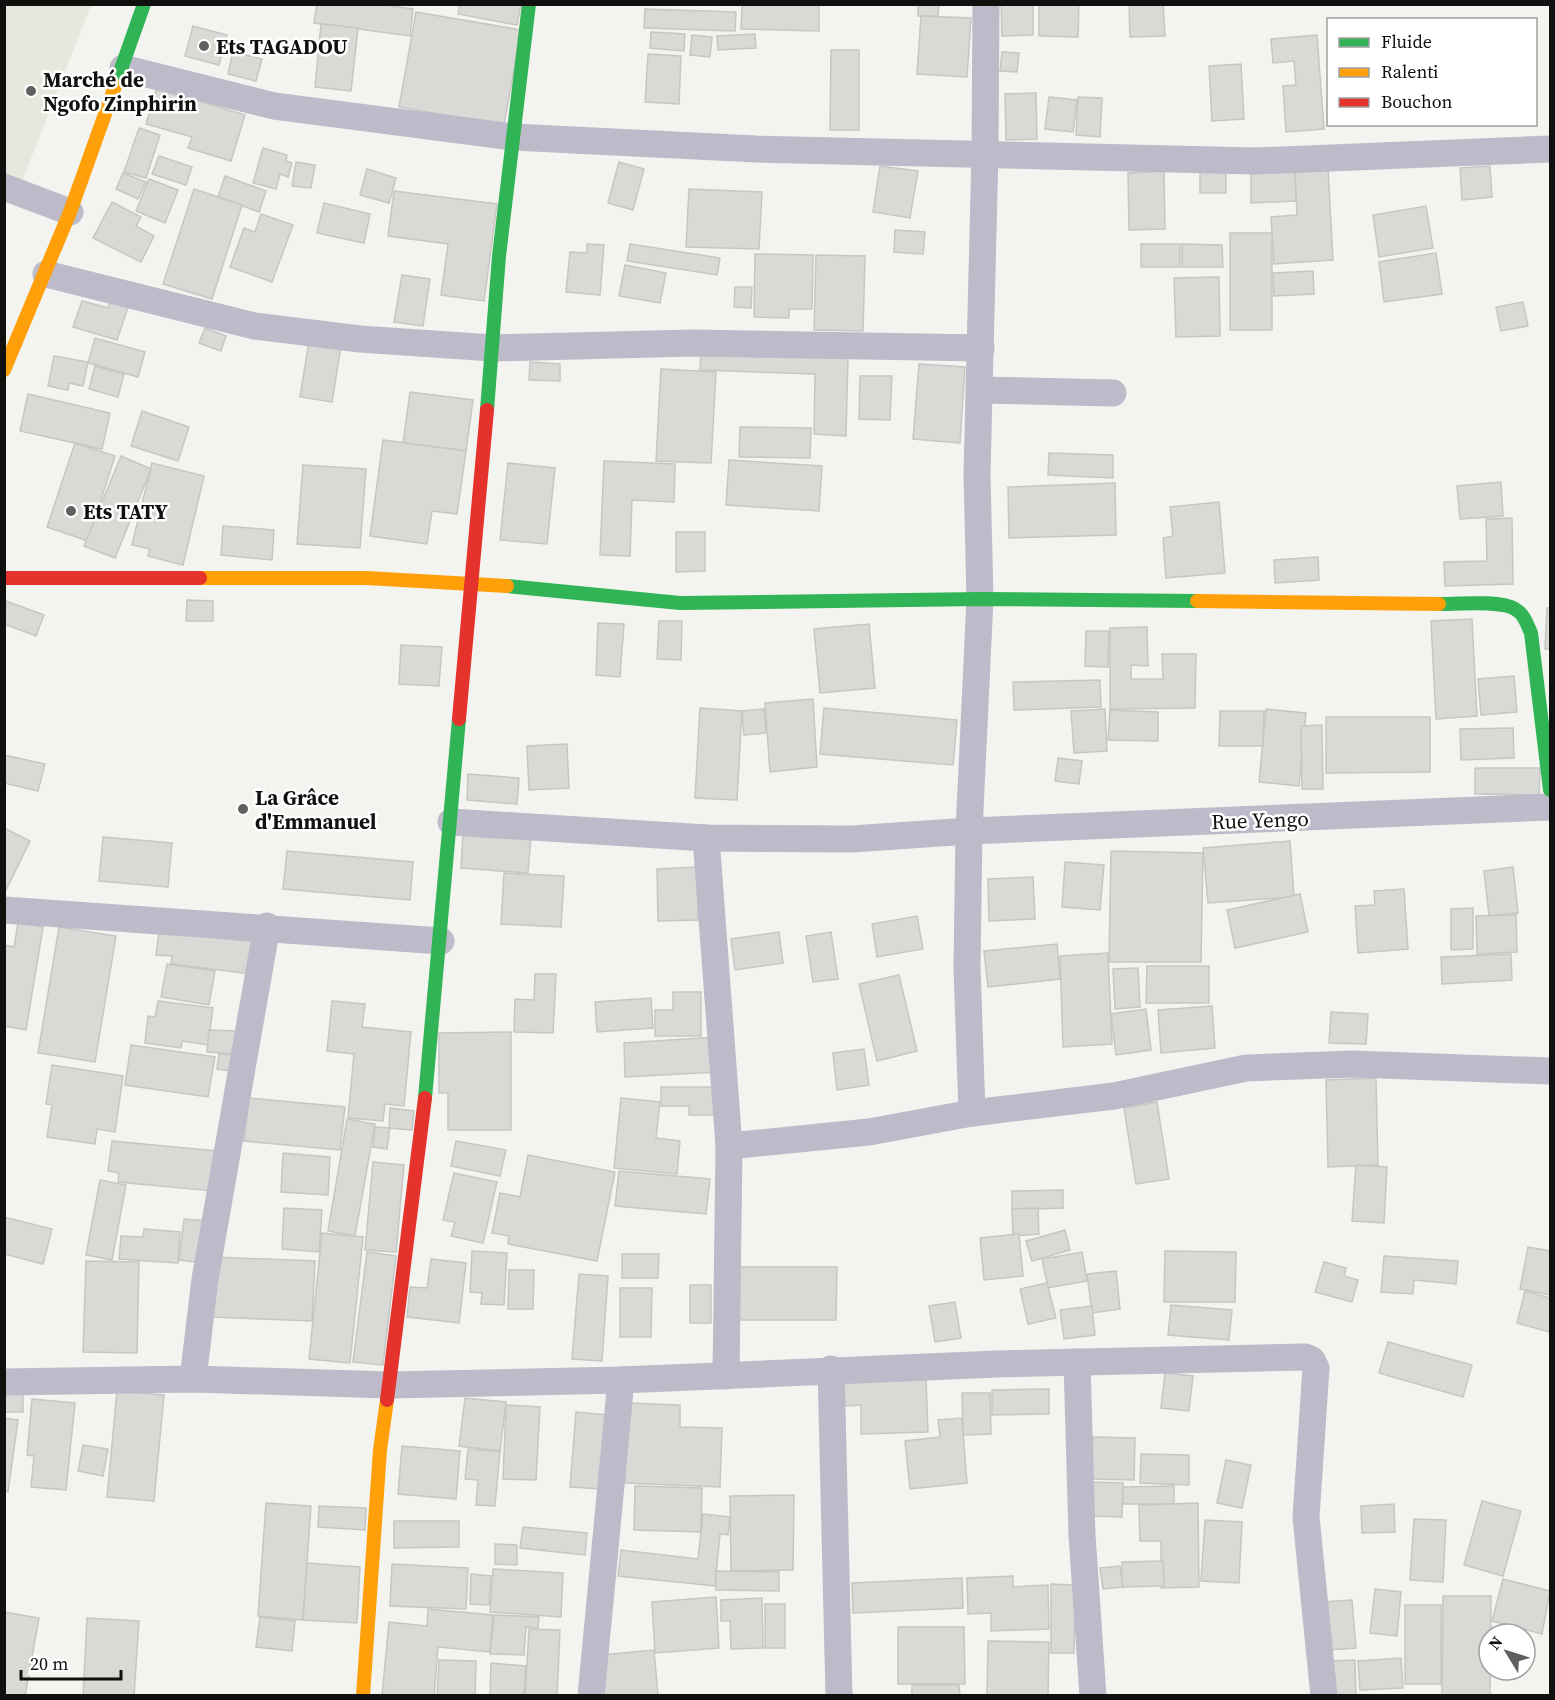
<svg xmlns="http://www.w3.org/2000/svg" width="1555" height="1700" font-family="'Source Serif 4',serif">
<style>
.built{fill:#e6e8dd}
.building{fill:#d9d9d6;stroke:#c6c7c4;stroke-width:1.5}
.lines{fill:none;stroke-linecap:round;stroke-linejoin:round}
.street{stroke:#bdbac9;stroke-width:27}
.fast{stroke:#30b455;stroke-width:14}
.slow{stroke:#ff9f0a;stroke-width:14}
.jam{stroke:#e5322d;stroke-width:14}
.poi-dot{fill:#5f605d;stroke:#fff;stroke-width:2}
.labels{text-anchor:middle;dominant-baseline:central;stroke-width:5;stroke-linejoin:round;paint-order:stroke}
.poi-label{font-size:21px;font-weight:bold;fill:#10110f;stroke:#fff;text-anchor:start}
.street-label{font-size:21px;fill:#10110f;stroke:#fff}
</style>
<rect width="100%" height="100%" fill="#f3f4ef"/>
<path class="built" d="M4,5H91L21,184L5,177Z"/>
<g class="building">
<path d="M317,4H376L413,9L410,36L314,23Z"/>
<path d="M460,4H521L517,25L458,14Z"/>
<path d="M742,4H819V31L741,29Z"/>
<path d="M918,4H939L938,16H918Z"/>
<path d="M1001,4H1033V35L1002,36Z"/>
<path d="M1039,4H1079L1078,37L1039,36Z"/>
<path d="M1129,4H1163L1165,36L1130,37Z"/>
<path d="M645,9L736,12L735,31L644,28Z"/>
<path d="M416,12L521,30L504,125L399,107Z"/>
<path d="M921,16L971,18L967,77L917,74Z"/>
<path d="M321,24L358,28L351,91L315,87Z"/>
<path d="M193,26L227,35L219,65L185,56Z"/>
<path d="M651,32L685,34L684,51L650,48Z"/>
<path d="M755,34L756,48L718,50L717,36Z"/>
<path d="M692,35L712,37L710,57L690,55Z"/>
<path d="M1317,35L1324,129L1286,132L1283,86L1296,85L1294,61L1273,63L1271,39Z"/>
<path d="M831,50H859V130H830Z"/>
<path d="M233,52L262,59L256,81L228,74Z"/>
<path d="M1002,52L1019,53L1017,72L1000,71Z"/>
<path d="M648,54L681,56L679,104L645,102Z"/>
<path d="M1241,64L1244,119L1212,121L1209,66Z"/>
<path d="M157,88L245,115L231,161L188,148L192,137L146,124Z"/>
<path d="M1036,93L1037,139L1006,140L1005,94Z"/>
<path d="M1049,97L1077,100L1073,132L1045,129Z"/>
<path d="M1078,97L1102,98L1100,137L1076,135Z"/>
<path d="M139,128L160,135L146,178L124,172Z"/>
<path d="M263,148L287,155L286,161L292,163L288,177L280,174L276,189L253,183Z"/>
<path d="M159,156L192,167L186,185L152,174Z"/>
<path d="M296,162L315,165L311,188L292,186Z"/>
<path d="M619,162L644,169L633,210L608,203Z"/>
<path d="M880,166L918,171L910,218L873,212Z"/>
<path d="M1490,166L1492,197L1462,200L1460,168Z"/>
<path d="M1328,168L1333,260L1274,264L1271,217L1297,215L1295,171Z"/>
<path d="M367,169L396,178L389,203L360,195Z"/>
<path d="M1164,171L1165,229L1129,230L1128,173Z"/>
<path d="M1295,171L1296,201L1251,203V173Z"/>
<rect x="1200" y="172" width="26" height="21"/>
<path d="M123,173L146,182L138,199L116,189Z"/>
<path d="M225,176L266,191L259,212L218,197Z"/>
<path d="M149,179L178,190L165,223L136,211Z"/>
<path d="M194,189L242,205L212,299L163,284Z"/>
<path d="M689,189L762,192L759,249L686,247Z"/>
<path d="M394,191L497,204L484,301L441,295L448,244L388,236Z"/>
<path d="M112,202L141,217L136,226L154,236L141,262L93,238Z"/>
<path d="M324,203L370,214L364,243L317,233Z"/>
<path d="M1426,206L1433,248L1379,257L1373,215Z"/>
<path d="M261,214L293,225L272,282L230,267L244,228L255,232Z"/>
<path d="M895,230L925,232L923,254L894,252Z"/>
<rect x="1230" y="233" width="42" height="97"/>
<path d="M587,244L604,245L600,295L566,292L570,252L587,253Z"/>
<path d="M630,244L720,258L717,275L627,261Z"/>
<rect x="1141" y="244" width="39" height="23"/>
<path d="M1182,244L1222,245L1223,267H1182Z"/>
<path d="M1436,253L1442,294L1384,302L1379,262Z"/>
<path d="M755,254L813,255L812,309H789V318L754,317Z"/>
<path d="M816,255L865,256L863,331L814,330Z"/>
<path d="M625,265L666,273L660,303L619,296Z"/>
<path d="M1313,271L1314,294L1274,296L1273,273Z"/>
<path d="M402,275L430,279L423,326L394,322Z"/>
<path d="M1219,277L1220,336L1176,337L1174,278Z"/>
<path d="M735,287H752L751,308L734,307Z"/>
<path d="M111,298L129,304L117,340L73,327L82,301L108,308Z"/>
<path d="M1523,302L1528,326L1501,331L1496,307Z"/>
<path d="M205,328L226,336L221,351L199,343Z"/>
<path d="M95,338L145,352L138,377L88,363Z"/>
<path d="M309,341L341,346L332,402L300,397Z"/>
<path d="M701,352L848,356L846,436L814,434L815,374L700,370Z"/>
<path d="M54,356L88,362L83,386L69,383L68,390L48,386Z"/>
<path d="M530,362L560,364V381L529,380Z"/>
<path d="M919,364L965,367L960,443L913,439Z"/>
<path d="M95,366L124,374L118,397L89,389Z"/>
<path d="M661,369L716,372L711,463L656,461Z"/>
<path d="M860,376H892L890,420L859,419Z"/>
<path d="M410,392L473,400L466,451L403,443Z"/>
<path d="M28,394L110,413L102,449L20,431Z"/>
<path d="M142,411L189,427L178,461L131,446Z"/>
<path d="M740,427L811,428L810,458L739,457Z"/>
<path d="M383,440L466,451L457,514L432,511L427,544L370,536Z"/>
<path d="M75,443L115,456L88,541L47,527Z"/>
<path d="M1049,453L1113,455V478L1048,475Z"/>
<path d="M121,456L151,469L115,558L84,546Z"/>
<path d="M729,460L822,466L819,511L726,505Z"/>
<path d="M604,461L675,464L674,502L632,500L630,556L600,555Z"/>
<path d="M152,463L204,476L183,565L148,556L150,549L132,545Z"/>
<path d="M508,463L555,468L547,544L500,540Z"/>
<path d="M303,465L366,469L360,548L297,544Z"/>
<path d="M1501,482L1503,516L1460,519L1457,486Z"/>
<path d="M1115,483L1116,535L1009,538L1008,487Z"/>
<path d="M1219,502L1225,573L1166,578L1163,538L1173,536L1170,507Z"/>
<path d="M1512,518L1513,584L1445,586L1444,562L1487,561L1486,519Z"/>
<path d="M223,526L274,530L272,560L221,555Z"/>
<path d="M676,532H705V571L676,572Z"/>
<path d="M1318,557L1319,580L1275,583L1274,560Z"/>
<path d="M187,600L213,601V621H186Z"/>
<path d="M6,601L44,615L36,636L4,624Z"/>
<path d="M1547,608H1550V649H1545Z"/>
<path d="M1472,619L1477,716L1436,719L1431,621Z"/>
<path d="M659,621H682L681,660L657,659Z"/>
<path d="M598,623L624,624L620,677L596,675Z"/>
<path d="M869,624L875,688L820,693L814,629Z"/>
<path d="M1147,627L1148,666L1131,665V679H1163L1162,654H1196L1195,708L1110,709V628Z"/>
<path d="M1086,631H1109L1108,667L1085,666Z"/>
<path d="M401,645L442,647L439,686L399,684Z"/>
<path d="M1514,676L1517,712L1481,715L1478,679Z"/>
<path d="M1100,680L1101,707L1014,710L1013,682Z"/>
<path d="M813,699L817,767L770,772L765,703Z"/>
<path d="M700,708L742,711L737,800L695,798Z"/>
<path d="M824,708L957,720L953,765L820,754Z"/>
<path d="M764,709L766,733L744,735L742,711Z"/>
<path d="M1105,709L1107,751L1074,753L1071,711Z"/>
<path d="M1266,709L1306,713L1299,786L1259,782Z"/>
<path d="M1110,710L1158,712V741L1108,740Z"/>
<path d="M1220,711H1264L1263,746H1219Z"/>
<path d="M1326,717H1430V772L1326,773Z"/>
<path d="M1322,725L1323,789H1302L1301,726Z"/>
<path d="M1513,728L1514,758L1461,760L1460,729Z"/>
<path d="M567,744L569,788L529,790L527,746Z"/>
<path d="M4,755L45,764L38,791L4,783Z"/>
<path d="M1058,758L1082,761L1079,784L1055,781Z"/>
<path d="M1475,768H1540L1539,795L1475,794Z"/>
<path d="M468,774L519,778L517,804L467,800Z"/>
<path d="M4,828L30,841L4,894Z"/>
<path d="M463,832L531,837L528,873L461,868Z"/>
<path d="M103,837L172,843L168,887L99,881Z"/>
<path d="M1290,841L1294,897L1208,903L1203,848Z"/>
<path d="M287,851L413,862L410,900L283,889Z"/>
<path d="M1111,851L1203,853L1201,962H1109Z"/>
<path d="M1065,862L1104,865L1100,910L1062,907Z"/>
<path d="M698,867V920L658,921L657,869Z"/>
<path d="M1513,867L1518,913L1489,916L1484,871Z"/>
<path d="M504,873L564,876L561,927L501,924Z"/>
<path d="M1033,877L1035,919L989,921L988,879Z"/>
<path d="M1404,889L1408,949L1358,953L1355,906L1375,905L1374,891Z"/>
<path d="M1300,894L1308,932L1235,948L1227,910Z"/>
<path d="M1473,908V949L1451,950V909Z"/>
<path d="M1516,915L1517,952L1477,954L1476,916Z"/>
<path d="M917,916L923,949L877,957L872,924Z"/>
<path d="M18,923L43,927L26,1030L4,1026V945L14,947Z"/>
<path d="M59,927L116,936L95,1062L38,1053Z"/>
<path d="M159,931L255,942L251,974L171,964L172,956L156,955Z"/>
<path d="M779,932L783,963L735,970L731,939Z"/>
<path d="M831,932L838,979L813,982L806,936Z"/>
<path d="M1057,944L1060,979L988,987L984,951Z"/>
<path d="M1108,953L1112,1044L1063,1047L1060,956Z"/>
<path d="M1511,954L1512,980L1442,984L1441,957Z"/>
<path d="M167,964L215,971L209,1005L161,997Z"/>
<path d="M1147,966H1209V1003H1146Z"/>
<path d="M1138,968L1140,1007L1115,1009L1113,969Z"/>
<path d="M535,974H556L553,1033L514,1032L515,999L534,1000Z"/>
<path d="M899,975L917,1051L877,1061L859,984Z"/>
<path d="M673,992H701V1036H655V1010H673Z"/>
<path d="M651,998L653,1028L597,1032L595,1002Z"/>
<path d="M158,1001L213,1008L208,1045L182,1041L181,1048L145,1043L148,1016L155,1017Z"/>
<path d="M332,1001L365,1004L362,1027L411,1032L404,1106L385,1104L383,1121L348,1118L354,1054L327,1051Z"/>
<path d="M1212,1006L1215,1048L1161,1053L1158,1010Z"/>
<path d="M1146,1009L1151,1050L1116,1055L1111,1014Z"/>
<path d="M1331,1012L1368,1014L1366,1044L1329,1043Z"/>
<path d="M209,1030L237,1031L236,1054L207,1052Z"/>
<path d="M511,1032V1130H448V1093H439V1033Z"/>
<path d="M716,1037L718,1072L625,1077L624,1043Z"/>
<path d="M131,1045L215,1057L208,1097L125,1085Z"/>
<path d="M864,1049L869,1085L837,1090L833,1053Z"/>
<path d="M219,1054L233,1055L230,1071L217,1069Z"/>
<path d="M52,1065L123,1076L115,1132L97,1129L95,1144L47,1137L52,1105L46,1104Z"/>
<path d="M1376,1078L1378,1165L1328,1167L1326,1080Z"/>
<path d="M661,1087H714V1115H689V1106H661Z"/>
<path d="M249,1098L345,1107L340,1150L244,1141Z"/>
<path d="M621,1098L660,1102L656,1138L680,1141L677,1174L614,1168Z"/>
<path d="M1157,1102L1169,1179L1136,1184L1124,1108Z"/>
<path d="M390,1108L414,1111L412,1130L389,1128Z"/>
<path d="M347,1119L375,1124L355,1236L328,1231Z"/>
<path d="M375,1127L390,1128L387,1149L373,1147Z"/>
<path d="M112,1141L217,1151L213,1191L118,1182L119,1173L108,1171Z"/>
<path d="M456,1141L506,1150L500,1176L451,1166Z"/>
<path d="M283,1153L330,1157L328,1195L281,1192Z"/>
<path d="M528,1155L615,1172L597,1261L508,1244L509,1236L492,1233L500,1193L520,1197Z"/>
<path d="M373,1162L404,1165L396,1252L365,1250Z"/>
<path d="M1356,1165L1387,1167L1384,1223L1352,1221Z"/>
<path d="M619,1171L710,1179L706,1214L615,1206Z"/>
<path d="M454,1173L497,1182L483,1243L451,1236L455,1222L443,1220Z"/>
<path d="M100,1180L126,1185L112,1260L86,1255Z"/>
<path d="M1063,1190V1208L1012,1210V1191Z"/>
<path d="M284,1208L322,1210L319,1252L282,1249Z"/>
<path d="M1038,1208L1039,1234L1013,1236L1012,1209Z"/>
<path d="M4,1217L52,1229L43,1264L4,1254Z"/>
<path d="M184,1219L207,1221L201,1263L179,1260Z"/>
<path d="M144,1229L180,1232L178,1263L119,1259L121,1236L143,1237Z"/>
<path d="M1065,1230L1070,1250L1032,1261L1026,1241Z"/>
<path d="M322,1233L363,1237L350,1363L309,1359Z"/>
<path d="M1019,1234L1023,1276L984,1280L980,1238Z"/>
<path d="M1528,1247L1550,1251V1295L1520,1289Z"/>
<path d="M472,1251L507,1253L504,1305L481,1304L482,1293L470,1292Z"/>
<path d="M1165,1251L1236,1252L1235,1302H1164Z"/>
<path d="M367,1252L396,1256L383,1365L353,1362Z"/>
<path d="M1082,1252L1087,1281L1048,1288L1042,1259Z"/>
<path d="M622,1254H659L658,1278H622Z"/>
<path d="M1384,1256L1458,1261L1456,1284L1414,1280L1413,1294L1381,1292Z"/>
<path d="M215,1257L315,1261L312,1321L212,1317Z"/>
<path d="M431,1259L466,1263L459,1323L407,1317L410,1287L427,1288Z"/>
<path d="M86,1261L139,1262L137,1353L83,1352Z"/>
<path d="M1324,1262L1346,1268L1344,1276L1358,1280L1352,1302L1315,1292Z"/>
<path d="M737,1267H837L836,1320H737Z"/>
<path d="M509,1270H534L533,1309H508Z"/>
<path d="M1116,1271L1120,1309L1092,1313L1087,1274Z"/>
<path d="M579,1274L608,1276L602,1361L572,1359Z"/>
<path d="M1047,1283L1056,1318L1028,1324L1020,1289Z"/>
<rect x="690" y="1285" width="21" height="38"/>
<path d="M620,1288H652L651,1337H620Z"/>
<path d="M1525,1291L1550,1298V1332L1517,1323Z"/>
<path d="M955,1302L961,1338L935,1342L929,1306Z"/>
<path d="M1171,1305L1232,1310L1229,1340L1168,1335Z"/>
<path d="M1092,1306L1095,1335L1064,1339L1060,1310Z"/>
<path d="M1388,1342L1472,1365L1463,1397L1379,1373Z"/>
<path d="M1165,1373L1193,1376L1189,1411L1161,1408Z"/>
<path d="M926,1380L928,1432L861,1434V1405L845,1406L844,1383Z"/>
<path d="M1049,1389V1414L992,1415V1390Z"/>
<rect x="4" y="1390" width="19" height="22"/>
<path d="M117,1391L164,1395L154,1501L107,1497Z"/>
<path d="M962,1393H990L991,1434L963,1435Z"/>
<path d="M465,1398L506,1402L500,1451L459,1446Z"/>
<path d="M32,1399L75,1403L66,1490L31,1487L34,1456L27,1455Z"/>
<path d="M628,1403L680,1405V1427L722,1428L720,1487L625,1483Z"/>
<path d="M506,1405L540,1407L536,1480L503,1479Z"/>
<path d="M576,1412L608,1415L602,1489L570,1487Z"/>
<path d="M4,1418L18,1420L8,1492L4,1491Z"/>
<path d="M962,1418L967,1483L910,1489L905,1441L940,1437L938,1420Z"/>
<path d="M1093,1437L1135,1438L1134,1480L1092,1479Z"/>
<path d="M83,1445L108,1449L103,1476L78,1471Z"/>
<path d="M402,1446L460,1451L456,1499L398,1494Z"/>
<path d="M468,1449L500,1451L495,1506L476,1505L478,1480L465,1479Z"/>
<path d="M1141,1454L1189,1455V1485L1140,1483Z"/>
<path d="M1226,1460L1251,1465L1242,1508L1217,1503Z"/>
<path d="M1089,1482L1123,1483L1122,1517L1089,1516Z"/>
<path d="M635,1486L702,1488L701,1532L634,1530Z"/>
<path d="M1174,1486V1504H1123V1487Z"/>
<path d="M794,1495L793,1570L731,1571L730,1496Z"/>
<path d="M1482,1501L1521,1511L1503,1576L1464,1565Z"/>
<path d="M266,1503L311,1506L303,1620L258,1616Z"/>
<path d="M1198,1503L1199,1587L1161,1588V1541H1140L1139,1505Z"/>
<path d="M1394,1504L1395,1532L1362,1533L1361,1506Z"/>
<path d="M319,1506L366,1508L365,1530L318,1527Z"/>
<path d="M703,1514L730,1517L728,1535L720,1534L715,1586L618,1576L621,1550L698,1559Z"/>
<path d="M1414,1519L1446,1520L1443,1582L1410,1580Z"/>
<path d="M1205,1520L1242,1522L1239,1583L1201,1581Z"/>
<path d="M394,1521H459V1547L394,1548Z"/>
<path d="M523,1527L587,1533L585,1555L520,1548Z"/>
<path d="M495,1544L517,1545V1565L495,1564Z"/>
<path d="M1163,1561L1164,1586L1122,1587V1562Z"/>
<path d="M307,1563L360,1567L357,1623L303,1620Z"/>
<path d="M392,1564L468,1568L466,1609L390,1606Z"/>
<path d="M1120,1566L1123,1587L1103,1589L1100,1568Z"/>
<path d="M493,1569L563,1573L561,1617L490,1612Z"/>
<path d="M716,1571L779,1572V1591L716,1590Z"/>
<path d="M471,1574L491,1576L489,1605L470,1604Z"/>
<path d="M1013,1576V1587L1048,1585L1049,1629L991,1631V1613L968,1614L967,1578Z"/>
<path d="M962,1578L963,1608L853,1613L852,1583Z"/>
<path d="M1503,1579L1550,1591L1542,1634L1492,1621Z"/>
<path d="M1051,1584L1075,1585L1074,1653H1051Z"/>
<path d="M1375,1589L1401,1592L1397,1636L1370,1633Z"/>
<path d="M1443,1596H1491L1490,1696H1442Z"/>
<path d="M716,1597L719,1648L655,1653L652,1602Z"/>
<path d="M762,1598L763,1648L731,1649L730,1621H721V1600Z"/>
<path d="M1352,1600L1356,1648L1329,1650L1324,1602Z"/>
<rect x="765" y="1604" width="20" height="44"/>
<rect x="1405" y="1605" width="36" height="79"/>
<path d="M428,1609L493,1615L490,1652L438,1647L434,1696H382L389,1622L427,1626Z"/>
<path d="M4,1612L39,1618L25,1696H4Z"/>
<path d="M494,1615L539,1617L538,1628L526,1627L524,1655L490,1654Z"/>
<path d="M260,1617L295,1621L292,1651L256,1647Z"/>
<path d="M87,1618L139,1621L134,1696H83Z"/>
<path d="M898,1627H964L965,1684H898Z"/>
<path d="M529,1629L560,1630L557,1696H525Z"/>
<path d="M988,1641L1049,1642L1048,1696H987Z"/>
<path d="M654,1650L658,1696H604L601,1655Z"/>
<path d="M1401,1658L1403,1688L1360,1690L1358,1661Z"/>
<path d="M439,1660L476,1661L475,1696H437Z"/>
<path d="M1355,1660L1356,1696H1330L1329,1661Z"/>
<path d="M491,1663L526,1666L524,1696L490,1695Z"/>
<path d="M912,1685H959L960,1696H912Z"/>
</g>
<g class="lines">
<g class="street">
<path d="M123,68L274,106L513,137L756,149L1256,161L1550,149"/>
<path d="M4,187L70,212"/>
<path d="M46,274L254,326L360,339L493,348L693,343L981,348"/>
<path d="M980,390L1113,393"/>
<path d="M451,822L706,838L852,839L969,831L1550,807"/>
<path d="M706,838L729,1146L726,1376"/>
<path d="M4,910L441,941"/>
<path d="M972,1113L967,967L969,831L980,599L977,474L985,152L986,4"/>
<path d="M729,1146L869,1132L972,1113L1114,1096L1246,1068L1353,1064L1550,1071"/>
<path d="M1077,1362L1082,1535L1093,1696"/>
<path d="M831,1369L839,1696"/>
<path d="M193,1379L205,1279L267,926"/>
<path d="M4,1382L193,1379L389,1385L621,1380L997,1364L1305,1357L1312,1360L1316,1368L1306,1517L1324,1696"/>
<path d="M591,1696L621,1380"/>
</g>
<g class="fast">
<path d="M115,86L144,4"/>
<path d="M487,410L499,256L529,4"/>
<path d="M507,586L680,603L980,599L1197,601"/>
<path d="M1439,604C1457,604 1501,600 1515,609C1524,614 1527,624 1531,633L1550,790"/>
<path d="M425,1098L459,719"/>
</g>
<g class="slow">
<path d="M4,370L70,212L115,86"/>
<path d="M200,578H366L507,586"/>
<path d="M1197,601L1439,604"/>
<path d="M363,1696L380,1450L387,1400"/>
</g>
<g class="jam">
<path d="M4,578H200"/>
<path d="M459,719L487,410"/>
<path d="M387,1400L425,1098"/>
</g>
</g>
<g class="poi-dot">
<circle cx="204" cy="46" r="6"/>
<circle cx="31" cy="91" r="6"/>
<circle cx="71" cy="511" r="6"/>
<circle cx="243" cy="809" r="6"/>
</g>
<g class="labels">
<g class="poi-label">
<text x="216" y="46">Ets TAGADOU</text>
<text x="43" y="79">Marché de<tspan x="43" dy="24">Ngofo Zinphirin</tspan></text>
<text x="83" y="511">Ets TATY</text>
<text x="255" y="797">La Grâce<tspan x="255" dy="24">d'Emmanuel</tspan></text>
</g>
<g class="street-label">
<text transform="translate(1260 820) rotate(-2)">Rue Yengo</text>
</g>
</g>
<rect width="1555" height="1700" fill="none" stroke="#10110f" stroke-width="12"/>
<rect x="1327" y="18" width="210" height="108" fill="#ffffff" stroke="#9fa09f" stroke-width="1.5"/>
<rect x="1339" y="38" width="30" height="9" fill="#30b455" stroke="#9fa09f" stroke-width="1.5"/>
<text x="1381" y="48" font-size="18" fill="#10110f">Fluide</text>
<rect x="1339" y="68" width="30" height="9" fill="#ff9f0a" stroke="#9fa09f" stroke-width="1.5"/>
<text x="1381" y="78" font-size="18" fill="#10110f">Ralenti</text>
<rect x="1339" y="98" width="30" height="9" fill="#e5322d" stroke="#9fa09f" stroke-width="1.5"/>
<text x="1381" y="108" font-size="18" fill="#10110f">Bouchon</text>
<g transform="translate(1507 1652) rotate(308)"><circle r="28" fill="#ffffff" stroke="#9fa09f" stroke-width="1.5"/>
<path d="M0-4.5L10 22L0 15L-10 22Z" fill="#5f605d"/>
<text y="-9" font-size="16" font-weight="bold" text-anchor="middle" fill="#10110f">N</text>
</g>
<path d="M21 1670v9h100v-9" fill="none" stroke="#10110f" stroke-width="3"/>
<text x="30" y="1670" font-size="18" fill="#10110f" stroke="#ffffff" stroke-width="4.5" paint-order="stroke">20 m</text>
</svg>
